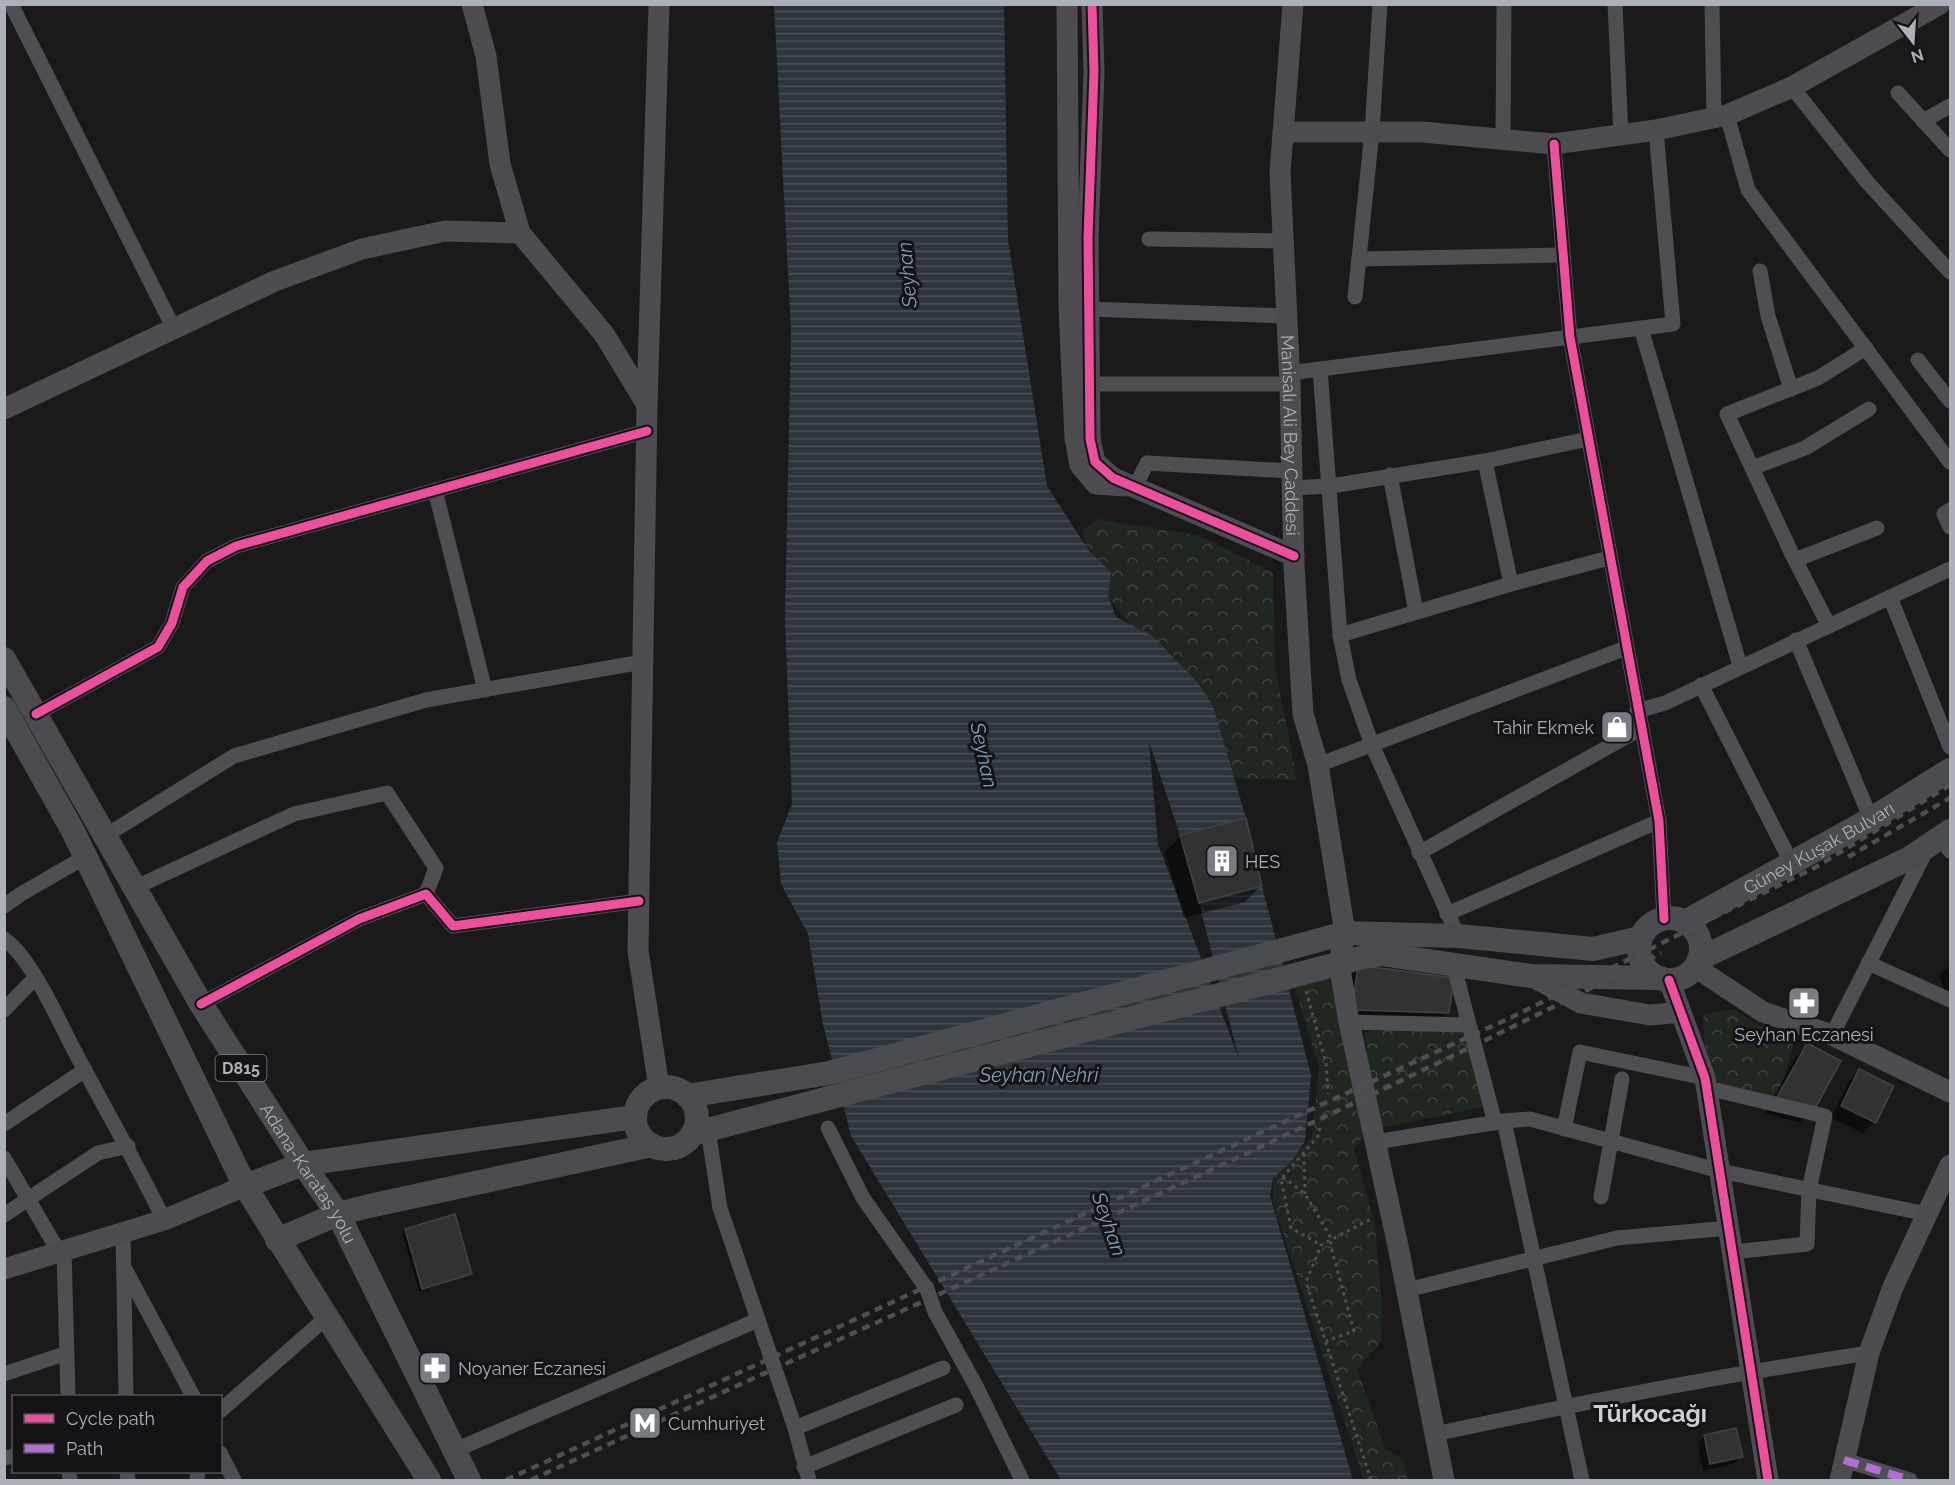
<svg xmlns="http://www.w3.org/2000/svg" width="1955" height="1485" font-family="Raleway,sans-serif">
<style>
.forest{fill:url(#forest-crowns)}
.water{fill:url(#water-rules)}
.shadow{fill:#0007}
.building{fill:#323232;stroke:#424346;stroke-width:1.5}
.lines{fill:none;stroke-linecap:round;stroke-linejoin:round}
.path{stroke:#505155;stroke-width:3;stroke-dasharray:3 4.5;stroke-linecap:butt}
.street{stroke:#4e4f53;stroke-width:15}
.secondary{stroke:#4d4d51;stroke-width:21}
.primary{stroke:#4b4c4f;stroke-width:24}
.rail{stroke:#4e4f52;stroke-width:4.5;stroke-dasharray:8 6;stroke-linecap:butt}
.quiet{stroke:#b36fd0;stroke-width:8;stroke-dasharray:15 8;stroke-linecap:butt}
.cycleway-casing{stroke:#141416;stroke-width:13}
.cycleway{stroke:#ef4d9e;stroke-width:9}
.labels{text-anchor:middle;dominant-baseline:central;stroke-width:6;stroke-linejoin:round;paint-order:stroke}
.shield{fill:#141416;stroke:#7e818a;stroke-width:1.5}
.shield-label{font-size:16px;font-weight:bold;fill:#acb0bb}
.street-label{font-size:18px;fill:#acb0bb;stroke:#141416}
.poi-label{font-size:18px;fill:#acb0bb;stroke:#141416;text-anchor:start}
.water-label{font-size:20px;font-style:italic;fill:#849cb5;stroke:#141416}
.district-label{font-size:24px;font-weight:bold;fill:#cdcfd7;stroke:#141416}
</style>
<defs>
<pattern id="forest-crowns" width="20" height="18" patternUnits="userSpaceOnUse" patternTransform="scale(1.5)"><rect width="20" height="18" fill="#202721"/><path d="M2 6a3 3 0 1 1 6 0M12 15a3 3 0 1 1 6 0" fill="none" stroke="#3e443f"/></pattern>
<pattern id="water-rules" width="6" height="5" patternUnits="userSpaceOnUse" patternTransform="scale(1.5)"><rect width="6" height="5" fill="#2d343c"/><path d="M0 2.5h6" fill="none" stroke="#494f56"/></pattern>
</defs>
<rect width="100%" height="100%" fill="#1a1a1a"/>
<g class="forest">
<path d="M1097,519L1201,536L1273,573L1275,667L1297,780L1231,778C1215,739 1202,695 1178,661C1169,648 1149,641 1137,630C1110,604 1088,568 1082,531Z"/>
<path d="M1330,979L1365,1109L1362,1138L1354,1149L1375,1225L1382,1304L1381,1342L1357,1369L1385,1448L1403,1459L1409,1480H1364L1273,1203V1178L1312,1137L1319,1068L1294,985Z"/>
<path d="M1733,1009L1793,1045L1777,1101L1707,1086L1703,1015Z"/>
<path d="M1463,1022L1488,1106L1376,1129L1364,1032Z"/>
</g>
<path class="water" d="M774,5H1004L1008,240L1047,486L1089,551L1111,572L1108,596L1116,617L1153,636L1198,683L1213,706L1246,818L1180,835L1149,742L1158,844L1239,1059L1199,903L1262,886L1311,1075L1305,1141L1292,1161L1273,1178L1270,1196L1353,1480H1061L851,1136L823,1024L808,934L781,884L777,842L792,804L785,619L791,330Z"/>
<g class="shadow">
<path d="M1181,836L1261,886L1245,902L1184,918L1165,852Z"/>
<path d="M1950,965V1004L1939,976Z"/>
<path d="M1359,967L1448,1012L1436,1024L1341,1021L1347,978Z"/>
<path d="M1808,1044L1811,1111L1800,1123L1765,1113L1796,1056Z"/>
<path d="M1859,1071L1874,1122L1863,1133L1831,1118L1848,1083Z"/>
<path d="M405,1230L471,1274L419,1291L402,1233Z"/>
<path d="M1705,1436L1741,1457L1733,1464L1703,1471L1698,1443Z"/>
</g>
<g class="building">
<path d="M1246,818L1262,886L1199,903L1180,835Z"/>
<path d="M1358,965L1454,978L1449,1013L1352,1010Z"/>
<path d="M1807,1043L1841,1061L1813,1112L1775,1101Z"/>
<path d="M1859,1069L1894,1086L1876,1123L1841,1106Z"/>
<path d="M455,1214L472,1274L422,1289L405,1229Z"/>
<path d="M1736,1428L1743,1457L1710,1464L1704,1435Z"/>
</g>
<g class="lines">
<g class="path">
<path d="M1306,991L1326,1063L1328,1094"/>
<path d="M1320,1128L1319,1135L1281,1179L1291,1228L1321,1245"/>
<path d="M1304,1154L1305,1194"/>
<path d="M1283,1177L1305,1194L1331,1238V1247L1354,1331L1326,1341"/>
<path d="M1371,1480L1306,1282L1321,1245L1371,1219"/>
</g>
<g class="street">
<path d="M11,4L174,329"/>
<path d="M1615,4L1621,135"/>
<path d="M1712,4L1714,118"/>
<path d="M1792,87L1868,183L1950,272"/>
<path d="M1898,93L1950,150"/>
<path d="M1727,115L1748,190L1950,462"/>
<path d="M1923,121L1950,106"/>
<path d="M1503,140L1504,4"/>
<path d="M1554,144L1570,337L1659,821L1664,919"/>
<path d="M1149,239L1283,241"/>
<path d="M1359,259L1563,255"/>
<path d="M1760,271L1768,316L1791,389"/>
<path d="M1355,297L1372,132L1380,4"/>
<path d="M1088,309L1286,316"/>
<path d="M1641,328L1740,666"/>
<path d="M1918,360L1950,401"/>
<path d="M1320,369L1340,635L1349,680L1372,745L1458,936"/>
<path d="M1289,373L1673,324L1656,130"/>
<path d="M1089,384H1290"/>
<path d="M1485,461L1511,584"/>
<path d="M1752,468L1805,448L1869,409"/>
<path d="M1390,475L1416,612"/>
<path d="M1135,487L1147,463L1291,471"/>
<path d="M1292,488L1331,486L1485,461L1588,439"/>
<path d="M435,490L485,690"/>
<path d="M1950,510L1944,514L1950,527"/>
<path d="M1795,560L1877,528"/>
<path d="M1890,597L1950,747"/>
<path d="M1829,626L1791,552L1727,414L1818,378L1866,348"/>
<path d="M1340,635L1511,584L1609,558"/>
<path d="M1796,640L1871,819"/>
<path d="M1701,685L1791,862"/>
<path d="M1637,711L1665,703L1950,569"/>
<path d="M36,714L158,647L172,623L183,587L207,561L236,546L647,431"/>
<path d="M1318,765L1626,648"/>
<path d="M105,836L234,756L426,700L642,662"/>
<path d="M1940,838L1950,851"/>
<path d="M1419,853L1640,729"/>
<path d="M134,888L294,814L387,793L436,868L426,894"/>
<path d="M4,906L21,894L85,857"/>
<path d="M1447,914L1659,821"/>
<path d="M4,939C31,957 58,1020 74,1050C104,1107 136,1162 164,1220"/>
<path d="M1868,963L1950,1000"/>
<path d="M1454,967L1495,1123"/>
<path d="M201,1004L359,919L426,894L453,926L639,901"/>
<path d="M4,1010L35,978"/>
<path d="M1349,1022L1468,1025"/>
<path d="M1832,1035L1926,851"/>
<path d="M1707,1088L1825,1116L1809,1190L1807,1244L1733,1252"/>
<path d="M1504,1121L1530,1119L1720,1171L1927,1214"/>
<path d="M4,1124L85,1070"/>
<path d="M828,1128L863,1198L927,1289L935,1312L976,1386L1022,1480"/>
<path d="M1564,1129L1580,1052L1705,1078"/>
<path d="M708,1130L720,1208L795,1428L809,1480"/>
<path d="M1376,1142L1504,1121L1582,1480"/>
<path d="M4,1158L59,1252"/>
<path d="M1601,1197L1622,1079"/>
<path d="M4,1215L98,1153L128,1146"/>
<path d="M123,1233L126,1396"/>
<path d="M64,1251L68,1396"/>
<path d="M125,1269L193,1396"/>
<path d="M1407,1290L1617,1238L1729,1228"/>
<path d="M4,1374L67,1353"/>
<path d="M220,1411L326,1318"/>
<path d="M795,1428L943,1368"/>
<path d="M1435,1434C1579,1403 1723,1375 1869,1353"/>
<path d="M453,1451L758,1320"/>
<path d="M220,1453L234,1480"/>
<path d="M4,1458L14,1456"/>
<path d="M1844,1460L1910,1480"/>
<path d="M804,1467L956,1405"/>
<path d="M69,1472L70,1480"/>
<path d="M127,1472L128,1480"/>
<path d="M197,1480L198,1472"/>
</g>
<g class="secondary">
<path d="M472,4L486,56L500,164L520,233L604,334L647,405L638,951L659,1087"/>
<path d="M1067,4L1069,308L1075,438L1080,465L1096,484L1125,486"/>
<path d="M1092,4L1094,72L1088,237L1090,439L1095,462L1113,478L1294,556"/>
<path id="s1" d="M1293,4L1280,172L1290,384L1294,566L1303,714L1318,765L1345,933L1339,963L1349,1022L1398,1246L1444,1480"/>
<path d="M1283,132H1422L1554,144L1656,130L1727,115L1792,87L1940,4"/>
<path d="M647,405L659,4"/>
<path d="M4,409L275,281L362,249L445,231L520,233"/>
<path d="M1695,967L1763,1012L1832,1035L1950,1092"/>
<path d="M1531,976L1581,1003L1650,1015L1681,1012"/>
<path d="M1669,980L1705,1078L1768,1480"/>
<path d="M4,1269L164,1220L245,1186"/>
<path d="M1840,1480L1869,1353L1893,1287L1950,1165"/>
</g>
<g class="primary">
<path id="s2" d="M4,659L201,1004L303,1164L338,1214L469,1480"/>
<path d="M4,708L73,831L245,1186L429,1480"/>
<circle cx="1670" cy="949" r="31"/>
<path id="s3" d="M1685,922L1871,819L1950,770"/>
<path d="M1699,959L1910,858L1950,831"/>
<circle cx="666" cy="1118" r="31"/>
<path d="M687,1096L829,1073L1345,933L1458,936L1593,949L1641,938"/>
<path d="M692,1134L1364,957L1381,954L1531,976L1660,978"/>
<path d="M245,1186L303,1164L635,1117"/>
<path d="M277,1240L338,1214L369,1206L652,1145"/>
</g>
<g class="rail">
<path d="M1848,857L1950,798"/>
<path d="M506,1480L1512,1017L1816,867L1950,785"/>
<path d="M531,1480C908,1306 1290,1141 1661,953"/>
</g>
<path class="quiet" d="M1844,1460L1910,1480"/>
<defs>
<g id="cycleway">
<path d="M1092,4L1094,72L1088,237L1090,439L1095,462L1113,478L1294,556"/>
<path d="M1554,144L1570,337L1659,821L1664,919"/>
<path d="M36,714L158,647L172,623L183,587L207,561L236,546L647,431"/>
<path d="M1669,980L1705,1078L1768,1480"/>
<path d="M201,1004L359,919L426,894L453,926L639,901"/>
</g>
</defs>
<use href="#cycleway" class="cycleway-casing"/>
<use href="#cycleway" class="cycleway"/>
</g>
<defs>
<symbol id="shop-square" viewBox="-11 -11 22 22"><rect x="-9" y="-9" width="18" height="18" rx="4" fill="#797c83" stroke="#141416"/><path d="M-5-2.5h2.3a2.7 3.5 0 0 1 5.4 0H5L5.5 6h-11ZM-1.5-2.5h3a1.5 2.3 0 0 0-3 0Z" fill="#fff"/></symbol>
<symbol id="building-square" viewBox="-11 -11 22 22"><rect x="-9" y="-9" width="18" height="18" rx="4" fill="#797c83" stroke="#141416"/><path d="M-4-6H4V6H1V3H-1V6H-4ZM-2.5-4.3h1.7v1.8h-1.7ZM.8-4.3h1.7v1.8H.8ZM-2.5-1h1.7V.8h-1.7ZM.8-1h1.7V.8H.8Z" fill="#fff"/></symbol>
<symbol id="pharmacy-square" viewBox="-11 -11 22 22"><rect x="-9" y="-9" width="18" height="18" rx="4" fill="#797c83" stroke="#141416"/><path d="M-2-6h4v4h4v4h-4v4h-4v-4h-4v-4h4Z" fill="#fff"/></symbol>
<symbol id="metro-square" viewBox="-11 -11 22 22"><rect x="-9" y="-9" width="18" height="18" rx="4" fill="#797c83" stroke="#141416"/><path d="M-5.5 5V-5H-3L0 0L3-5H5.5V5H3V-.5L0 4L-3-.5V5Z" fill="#fff"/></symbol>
</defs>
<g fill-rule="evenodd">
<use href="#shop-square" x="1598" y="708" width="38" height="38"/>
<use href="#building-square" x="1203" y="842" width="38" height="38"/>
<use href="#pharmacy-square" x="1785" y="984" width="38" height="38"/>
<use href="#pharmacy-square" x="416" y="1349" width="38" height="38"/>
<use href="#metro-square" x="626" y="1404" width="38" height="38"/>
</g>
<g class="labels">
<rect class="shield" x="215.5" y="1055" width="51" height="26" rx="4.5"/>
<g class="shield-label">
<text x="241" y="1068">D815</text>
</g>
<g class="street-label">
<text stroke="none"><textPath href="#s1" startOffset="432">Manisalı Ali Bey Caddesi</textPath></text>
<text stroke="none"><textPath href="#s3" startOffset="153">Güney Kuşak Bulvarı</textPath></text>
<text stroke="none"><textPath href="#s2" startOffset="598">Adana-Karataş yolu</textPath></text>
</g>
<g class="poi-label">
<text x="1594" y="727" text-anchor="end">Tahir Ekmek</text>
<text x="1245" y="861">HES</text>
<text x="1804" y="1034" text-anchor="middle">Seyhan Eczanesi</text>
<text x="458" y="1368">Noyaner Eczanesi</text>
<text x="668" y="1423">Cumhuriyet</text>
</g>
<g class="water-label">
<text transform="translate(907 275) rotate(-95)">Seyhan</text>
<text transform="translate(984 755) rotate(78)">Seyhan</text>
<text x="1039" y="1075">Seyhan Nehri</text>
<text transform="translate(1109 1224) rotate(71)">Seyhan</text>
</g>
<g class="district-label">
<text x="1650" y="1413">Türkocağı</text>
</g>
</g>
<rect width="1955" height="1485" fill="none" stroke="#acb0bb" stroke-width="12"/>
<rect x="12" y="1395" width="210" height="78" fill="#141416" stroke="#515258" stroke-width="1.5"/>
<rect x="24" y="1414" width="30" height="9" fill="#ef4d9e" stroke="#515258" stroke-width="1.5"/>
<text x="66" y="1425" font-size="18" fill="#acb0bb">Cycle path</text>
<rect x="24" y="1444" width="30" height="9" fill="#b36fd0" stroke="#515258" stroke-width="1.5"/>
<text x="66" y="1455" font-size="18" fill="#acb0bb">Path</text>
<g transform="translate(1913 42) rotate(163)" stroke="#141416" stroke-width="4.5" paint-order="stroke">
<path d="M0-4.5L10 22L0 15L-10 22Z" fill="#acb0bb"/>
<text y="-9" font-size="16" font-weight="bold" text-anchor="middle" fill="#acb0bb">N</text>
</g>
</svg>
